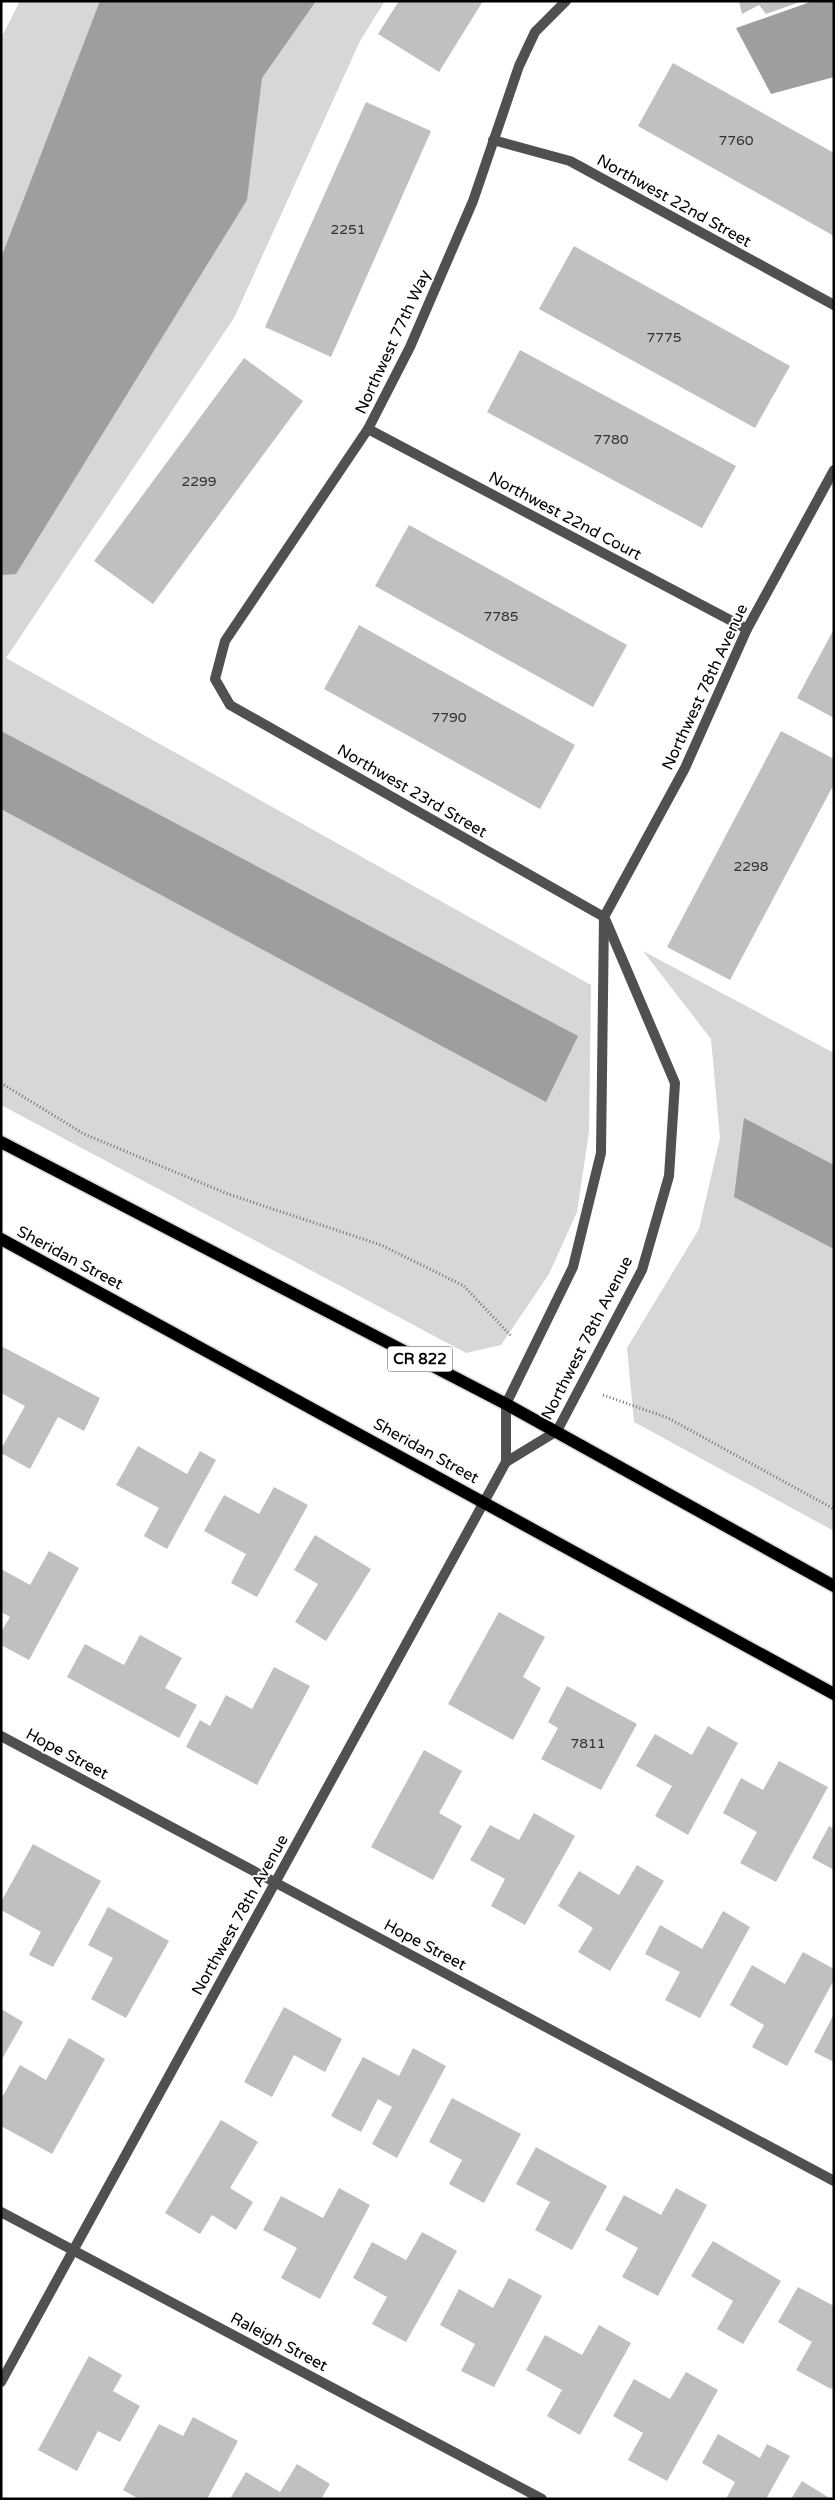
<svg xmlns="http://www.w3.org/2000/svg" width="835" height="2500" font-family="'Varela Round',sans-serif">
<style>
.green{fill:#d7d7d7}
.water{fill:#9e9e9e}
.building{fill:#c0c0c0}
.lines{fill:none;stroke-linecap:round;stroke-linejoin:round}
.primary-casing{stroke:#dbdbdb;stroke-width:15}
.path{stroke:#727272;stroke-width:3;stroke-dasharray:1 2.5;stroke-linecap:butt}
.minor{stroke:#505050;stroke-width:10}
.primary{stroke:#000;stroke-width:12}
.labels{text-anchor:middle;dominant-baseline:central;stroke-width:4;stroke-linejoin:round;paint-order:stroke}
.number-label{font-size:14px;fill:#303030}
.shield{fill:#fff;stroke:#4c4c4c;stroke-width:1}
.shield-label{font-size:15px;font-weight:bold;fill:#000}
.street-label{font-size:16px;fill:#000;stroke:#fff}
</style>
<rect width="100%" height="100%" fill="#fff"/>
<g class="green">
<path d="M20,1H385L360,41L234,318L6,658L591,985L589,1132L577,1212L549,1274L501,1345L466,1353L1,1105V38Z"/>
<path d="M643,951L834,1053V1531L634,1422L627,1348L699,1229L720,1138L711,1039Z"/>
</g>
<g class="water">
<path d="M100,1H316L262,78L247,200L16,574L1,575V258Z"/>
<path d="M813,1H834V77L771,94L736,28Z"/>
<path d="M1,731L578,1036L546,1102L1,809Z"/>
<path d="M744,1118L834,1165V1249L734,1197Z"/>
</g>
<g class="building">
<path d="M399,1H483L439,72L378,34Z"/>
<path d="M739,1H800V2L766,14L759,5L742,14Z"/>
<path d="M673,63L834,153V236L638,126Z"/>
<path d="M366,102L431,131L331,357L265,327Z"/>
<path d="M574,246L790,366L755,428L539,309Z"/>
<path d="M520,350L736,466L702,528L487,412Z"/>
<path d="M244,358L303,401L153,604L94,561Z"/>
<path d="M409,525L627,645L593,707L375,586Z"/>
<path d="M359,625L575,745L540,809L324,689Z"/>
<path d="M834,629V718L797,698Z"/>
<path d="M781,731L834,759V784L730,980L667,947Z"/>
<path d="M1,1346L100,1398L84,1431L58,1417L30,1469L1,1453V1449L25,1406L1,1393Z"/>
<path d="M138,1446L187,1474L200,1451L216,1460L167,1549L144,1536L159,1508L116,1485Z"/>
<path d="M274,1487L308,1505L257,1597L231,1583L246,1554L204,1531L224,1495L259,1514Z"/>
<path d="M315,1535L371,1569L326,1641L295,1622L318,1584L294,1570Z"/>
<path d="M49,1551L79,1568L29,1660L1,1645V1632L10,1617L1,1612V1569L30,1585Z"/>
<path d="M499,1612L545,1637L523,1677L541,1688L513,1740L448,1704Z"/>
<path d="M140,1635L182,1658L165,1688L197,1705L179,1738L67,1677L85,1644L124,1665Z"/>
<path d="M274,1667L310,1686L257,1785L186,1747L200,1720L210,1726L226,1695L252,1709Z"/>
<path d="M567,1686L637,1724L601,1790L541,1759L558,1728L548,1722Z"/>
<path d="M708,1726L738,1743L688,1835L655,1816L672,1786L636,1766L655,1734L692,1755Z"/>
<path d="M424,1750L462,1771L439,1813L462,1826L433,1880L371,1847Z"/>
<path d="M779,1761L828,1787L776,1882L740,1863L757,1832L723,1813L741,1778L763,1790Z"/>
<path d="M534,1813L575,1836L525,1925L491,1906L505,1879L470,1860L490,1825L519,1840Z"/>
<path d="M829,1826L834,1829V1870L812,1858Z"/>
<path d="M33,1844L101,1881L53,1967L29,1955L41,1932L1,1910V1902Z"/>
<path d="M637,1865L664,1881L610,1971L578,1952L593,1928L558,1906L579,1871L619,1895Z"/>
<path d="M108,1907L169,1941L126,2018L91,1999L113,1958L88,1945Z"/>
<path d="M723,1911L750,1927L700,2018L665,2000L680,1972L645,1954L660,1925L702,1949Z"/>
<path d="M803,1952L834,1969V1980L787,2066L752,2047L764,2025L730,2005L752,1965L785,1984Z"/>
<path d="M284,2007L342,2039L325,2072L294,2055L272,2097L244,2082Z"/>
<path d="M1,2009L23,2022L1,2061Z"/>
<path d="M834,2014V2062L814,2052Z"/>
<path d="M69,2038L105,2059L52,2154L1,2126V2099L20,2065L46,2080Z"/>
<path d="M413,2048L446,2066L397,2158L372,2144L392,2107L378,2099L361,2132L331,2116L363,2057L399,2076Z"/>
<path d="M452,2098L521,2134L484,2203L449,2184L462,2160L429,2142Z"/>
<path d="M221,2120L258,2142L230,2188L253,2202L236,2230L212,2215L200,2234L165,2213Z"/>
<path d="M536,2147L607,2186L572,2250L535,2230L550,2202L516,2184Z"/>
<path d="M339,2188L370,2205L320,2299L281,2278L297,2248L263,2230L281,2196L323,2218Z"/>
<path d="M676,2188L707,2205L658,2296L622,2277L638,2248L605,2230L624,2195L661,2215Z"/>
<path d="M422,2232L457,2251L406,2342L372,2324L387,2297L353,2278L372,2242L406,2260Z"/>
<path d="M713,2241L781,2281L743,2344L717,2329L733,2301L691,2276Z"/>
<path d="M509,2278L542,2296L494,2387L461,2371L475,2344L440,2325L459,2289L493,2308Z"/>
<path d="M798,2287L834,2306V2385L831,2389L796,2370L812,2342L778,2322Z"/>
<path d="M599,2325L631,2343L580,2435L547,2416L562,2390L526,2370L545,2335L582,2355Z"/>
<path d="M89,2356L122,2375L113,2391L140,2406L120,2442L98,2431L77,2471L38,2450Z"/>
<path d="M686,2372L718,2390L667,2481L628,2460L643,2433L613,2416L634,2379L670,2399Z"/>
<path d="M193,2417L238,2441L207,2499H139L123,2490L159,2424L183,2436Z"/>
<path d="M718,2434L760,2458L767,2444L790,2456L766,2499H726L735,2482L702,2463Z"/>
<path d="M297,2464L330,2484L321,2499H230L246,2472L280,2492Z"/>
<path d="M802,2481L831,2499H791Z"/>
</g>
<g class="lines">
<defs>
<g id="primary">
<path d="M1,1142L506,1404L834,1586"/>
<path d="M1,1239L834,1694"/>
</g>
</defs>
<use href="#primary" class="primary-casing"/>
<g class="path">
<path d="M1,1083L84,1134L228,1194L381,1245L464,1286L512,1337"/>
<path d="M603,1395L668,1418L834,1509"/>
</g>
<g class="minor">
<path d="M566,1L535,32L519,66L473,201L410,347L368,429L225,641L215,679L230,705L604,917"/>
<path d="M493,140L570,161L834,305"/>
<path d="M368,429L747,629"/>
<path d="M506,1462L557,1431L642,1270L669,1176L675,1083L606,921"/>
<path d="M1,1736L834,2181"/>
<path d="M1,2212L542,2499"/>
<path d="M1,2382L506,1462V1404L573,1267L601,1153L604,917L685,768L747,629L834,470"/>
</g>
<use href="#primary" class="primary"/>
</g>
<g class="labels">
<g class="number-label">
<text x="736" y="140">7760</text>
<text x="348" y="229">2251</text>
<text x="664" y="337">7775</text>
<text x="611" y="439">7780</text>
<text x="199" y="481">2299</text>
<text x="501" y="616">7785</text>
<text x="449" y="717">7790</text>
<text x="751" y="866">2298</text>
<text x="588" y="1743">7811</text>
</g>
<rect class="shield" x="387.5" y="1346.5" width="65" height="25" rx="4"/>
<g class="shield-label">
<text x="420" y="1359">CR 822</text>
</g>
<g class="street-label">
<text transform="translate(674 201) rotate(29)">Northwest 22nd Street</text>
<text transform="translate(393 342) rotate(-65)">Northwest 77th Way</text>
<text transform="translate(565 516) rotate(28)">Northwest 22nd Court</text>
<text transform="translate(705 687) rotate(-65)">Northwest 78th Avenue</text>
<text transform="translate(412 791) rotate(30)">Northwest 23rd Street</text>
<text transform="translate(70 1258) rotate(28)">Sheridan Street</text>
<text transform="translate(587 1338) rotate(-63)">Northwest 78th Avenue</text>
<text transform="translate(426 1451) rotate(29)">Sheridan Street</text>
<text transform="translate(67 1754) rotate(28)">Hope Street</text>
<text transform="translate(240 1915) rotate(-61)">Northwest 78th Avenue</text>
<text transform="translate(425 1945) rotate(28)">Hope Street</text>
<text transform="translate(279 2342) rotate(28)">Raleigh Street</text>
</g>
</g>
<rect width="835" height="2500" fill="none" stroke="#000000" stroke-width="5"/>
</svg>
